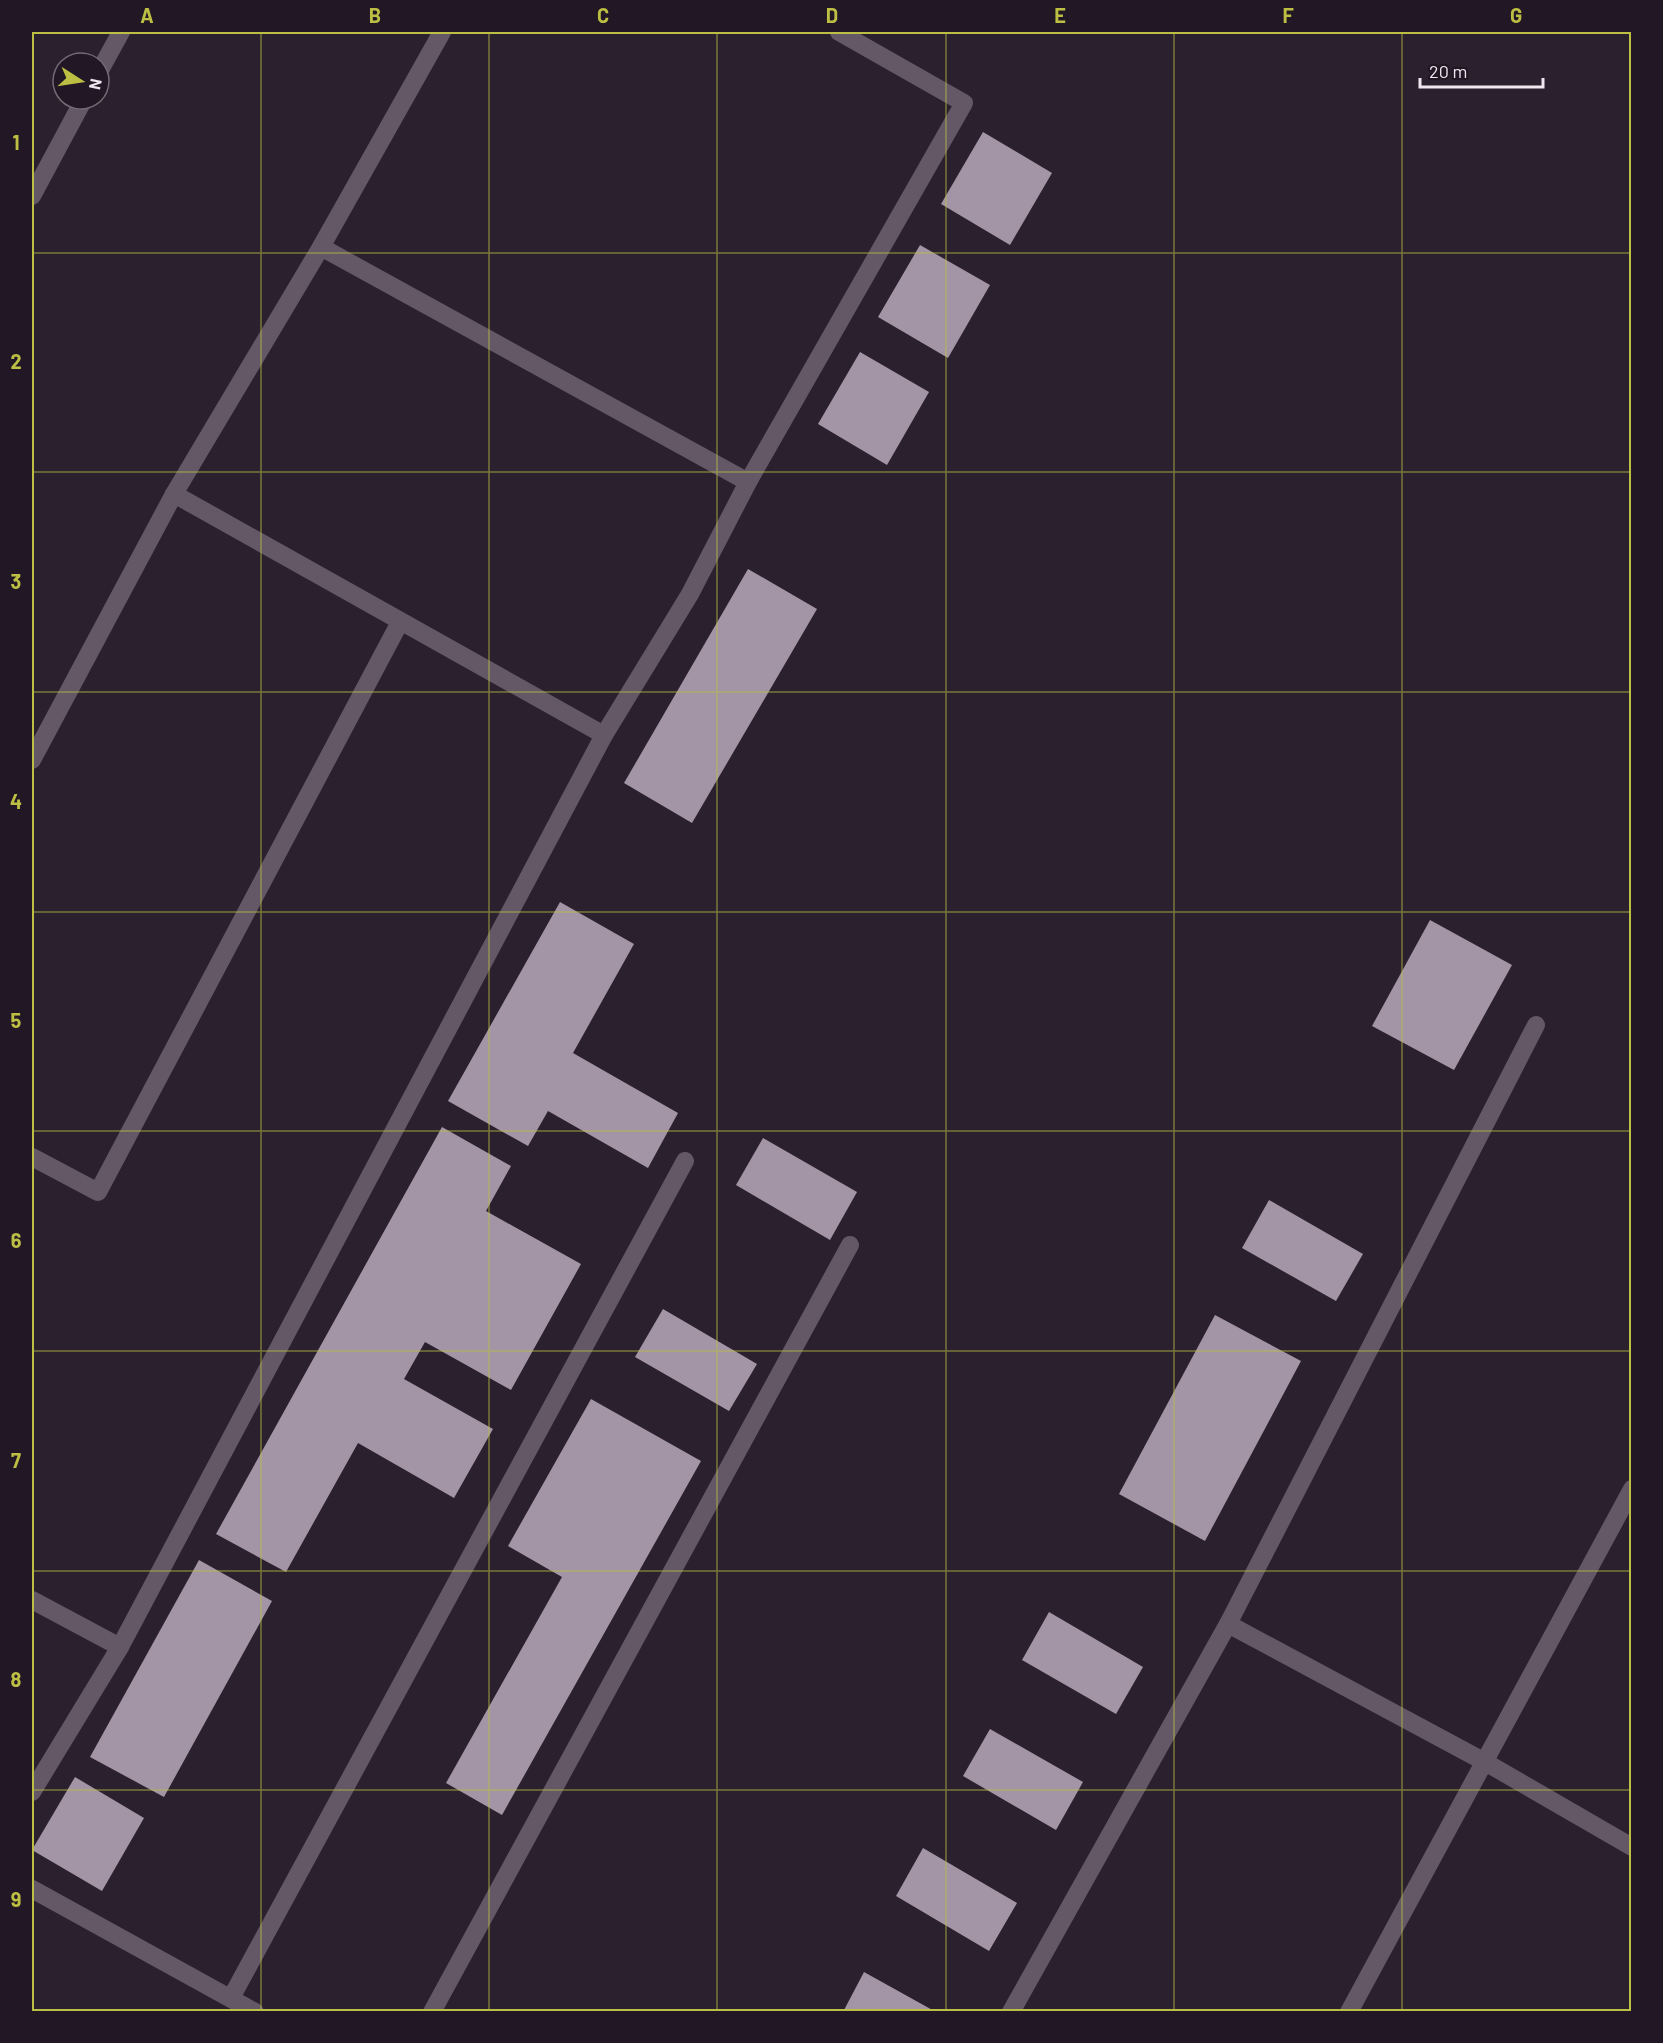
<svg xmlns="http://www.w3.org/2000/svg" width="1663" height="2043" font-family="Barlow,sans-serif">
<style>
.building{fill:#a395a6}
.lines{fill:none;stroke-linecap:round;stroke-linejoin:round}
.minor{stroke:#645766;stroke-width:18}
.grid{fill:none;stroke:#bcbf43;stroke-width:1.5;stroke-opacity:0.55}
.neatline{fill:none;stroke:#bcbf43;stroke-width:2}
.grid-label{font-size:20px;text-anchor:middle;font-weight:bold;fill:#bcbf43}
</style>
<rect width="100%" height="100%" fill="#2b202e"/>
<g class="building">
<path d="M983,132L1052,173L1010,245L941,204Z"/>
<path d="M920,245L990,285L948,358L878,317Z"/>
<path d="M860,352L929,392L887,465L818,424Z"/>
<path d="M748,569L817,609L692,823L624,783Z"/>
<path d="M560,902L634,944L573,1053L678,1113L648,1168L548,1111L528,1146L448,1101Z"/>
<path d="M1430,920L1512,965L1454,1070L1372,1026Z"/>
<path d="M442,1127L511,1166L486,1211L581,1264L511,1390L425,1342L404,1379L493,1429L454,1498L358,1443L286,1572L216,1534Z"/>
<path d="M763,1138L857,1192L830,1240L736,1185Z"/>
<path d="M1269,1200L1363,1254L1336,1301L1242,1248Z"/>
<path d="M663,1309L757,1364L729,1411L635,1357Z"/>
<path d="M1215,1315L1301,1361L1205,1541L1119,1494Z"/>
<path d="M591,1399L701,1461L502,1815L446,1783L562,1577L508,1546Z"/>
<path d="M199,1560L272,1601L164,1797L90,1757Z"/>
<path d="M1049,1612L1143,1667L1116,1714L1022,1660Z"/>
<path d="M990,1729L1083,1782L1056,1830L963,1776Z"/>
<path d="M75,1777L144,1818L102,1891L32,1850Z"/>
<path d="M923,1848L1017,1903L989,1951L896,1896Z"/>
<path d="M864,1972L936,2012H843Z"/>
</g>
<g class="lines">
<g class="minor">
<path d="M99,72L121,32"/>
<path d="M32,196L84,99"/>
<path d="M321,247L748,482"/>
<path d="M174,494L604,735"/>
<path d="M32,760L174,494L321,247L442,32"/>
<path d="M32,1157L98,1192L400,622"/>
<path d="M32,1600L120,1647"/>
<path d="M1228,1624L1485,1762L1632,1847"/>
<path d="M32,1792L120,1647L604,735L690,594L748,482L964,103L839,32"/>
<path d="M32,1889L255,2012"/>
<path d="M231,1998L685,1161"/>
<path d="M432,2012L850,1245"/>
<path d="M1011,2012L1228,1624L1536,1025"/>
<path d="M1349,2012L1632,1489"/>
</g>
</g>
<path class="grid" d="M261,32V2012M489,32V2012M717,32V2012M946,32V2012M1174,32V2012M1402,32V2012M32,253H1632M32,472H1632M32,692H1632M32,912H1632M32,1131H1632M32,1351H1632M32,1571H1632M32,1790H1632"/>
<rect width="1663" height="2043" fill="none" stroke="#221724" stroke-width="66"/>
<g transform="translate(81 81) rotate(102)"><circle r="28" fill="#221724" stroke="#746a76" stroke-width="1.5"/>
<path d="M0-4.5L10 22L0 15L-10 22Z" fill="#bcbf43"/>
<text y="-9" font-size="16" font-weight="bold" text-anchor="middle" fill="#eee7f0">N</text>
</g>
<path d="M1420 78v9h123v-9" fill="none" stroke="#eee7f0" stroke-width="3"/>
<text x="1429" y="78" font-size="18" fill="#eee7f0" stroke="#221724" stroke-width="4.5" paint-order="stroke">20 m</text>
<rect x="33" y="33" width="1597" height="1977" class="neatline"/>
<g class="grid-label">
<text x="147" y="23">A</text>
<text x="375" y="23">B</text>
<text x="603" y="23">C</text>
<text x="832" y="23">D</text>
<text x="1060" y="23">E</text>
<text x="1288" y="23">F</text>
<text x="1516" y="23">G</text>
<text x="16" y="150">1</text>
<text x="16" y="369">2</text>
<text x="16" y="589">3</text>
<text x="16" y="809">4</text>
<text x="16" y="1028">5</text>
<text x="16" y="1248">6</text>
<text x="16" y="1468">7</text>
<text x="16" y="1687">8</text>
<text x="16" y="1907">9</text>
</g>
</svg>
